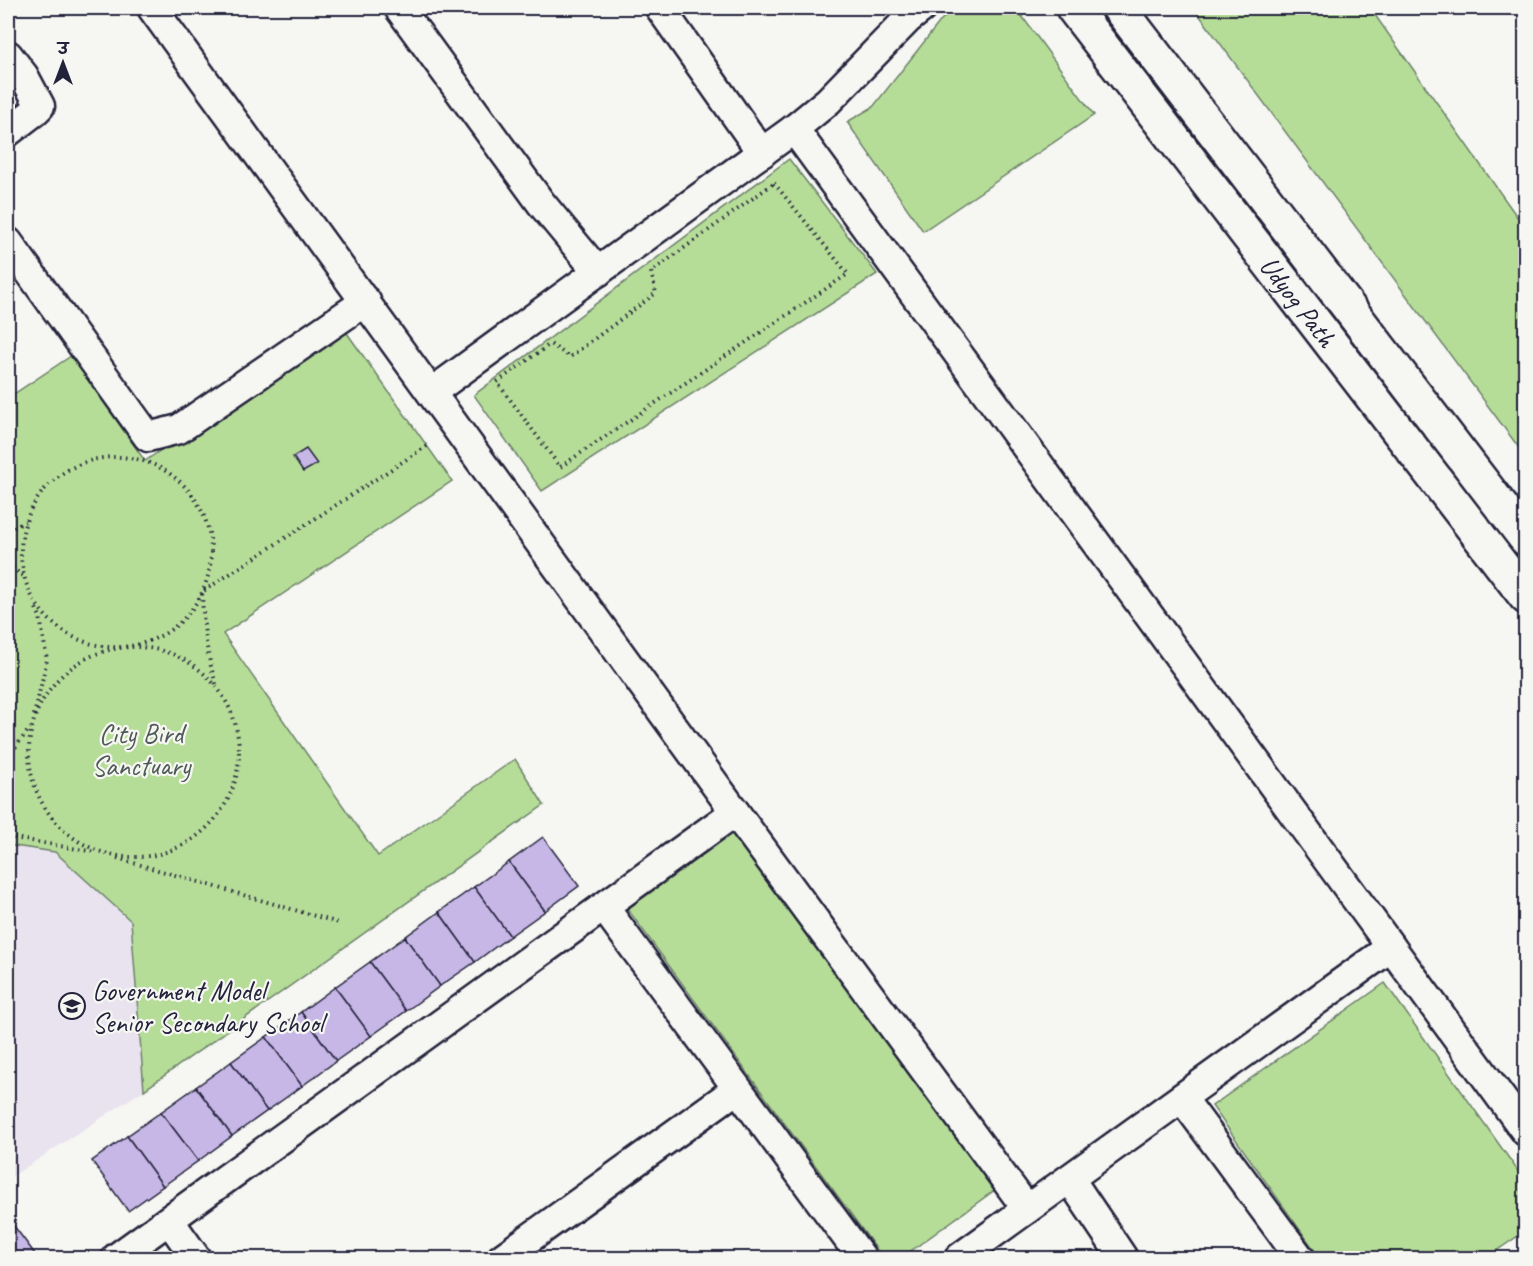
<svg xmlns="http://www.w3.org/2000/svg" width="1533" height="1266" font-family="Caveat,'Playpen Sans Deva',sans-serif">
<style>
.built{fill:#e8e3ef}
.green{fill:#b6dd98;stroke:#6c806a;stroke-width:1.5}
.building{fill:#c7b7e7;stroke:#22223b;stroke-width:1.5}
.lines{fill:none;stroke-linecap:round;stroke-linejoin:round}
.minor-casing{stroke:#22223b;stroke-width:33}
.major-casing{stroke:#22223b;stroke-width:38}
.path{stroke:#22223b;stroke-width:4;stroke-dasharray:1.5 4.5;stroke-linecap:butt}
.minor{stroke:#f6f6f2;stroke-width:28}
.major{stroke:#f6f6f2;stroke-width:33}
.labels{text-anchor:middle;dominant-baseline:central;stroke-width:4.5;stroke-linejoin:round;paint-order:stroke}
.street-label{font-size:28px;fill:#22223b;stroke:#f6f6f2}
.park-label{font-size:28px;fill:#4e5a57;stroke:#f6f6f2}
.poi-label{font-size:28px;fill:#22223b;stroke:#f6f6f2;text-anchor:start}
</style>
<rect width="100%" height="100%" fill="#f6f6f2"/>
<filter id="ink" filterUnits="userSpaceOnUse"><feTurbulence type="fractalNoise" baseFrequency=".0167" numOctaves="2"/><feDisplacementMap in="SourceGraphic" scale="12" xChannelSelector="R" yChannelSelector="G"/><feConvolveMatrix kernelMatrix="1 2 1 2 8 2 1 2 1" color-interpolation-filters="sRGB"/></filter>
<g filter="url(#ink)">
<path class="built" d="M8,845L55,852L131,921L144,1090L8,1179Z"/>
<g class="green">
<path d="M958,8H1016L1094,115L923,231L847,122L873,107L942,19Z"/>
<path d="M1194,8H1370L1525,228V456Z"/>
<path d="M789,159L877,274L542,491L474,395Z"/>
<path d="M342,326L452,481L223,634L378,856L515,759L544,805L144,1090L131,921L55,852L8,845V398L71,356L145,461Z"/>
<path d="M717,808L996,1189L901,1258H883L610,885Z"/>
<path d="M1385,983L1525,1181V1231L1486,1258H1320L1212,1106Z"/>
</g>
<g class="building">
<path d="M306,449L317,464L303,472L293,457Z"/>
<path d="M543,837L579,886L545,911L509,862Z"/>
<path d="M509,862L545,911L510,936L474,887Z"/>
<path d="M474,887L510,936L475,962L439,912Z"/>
<path d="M439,912L475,962L440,986L405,937Z"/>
<path d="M405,937L440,986L406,1011L370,962Z"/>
<path d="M370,962L406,1011L371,1036L335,987Z"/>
<path d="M335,987L371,1036L336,1061L301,1012Z"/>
<path d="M301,1012L336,1061L302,1086L266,1037Z"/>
<path d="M266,1037L302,1086L267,1111L231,1062Z"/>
<path d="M231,1062L267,1111L232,1136L196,1087Z"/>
<path d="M196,1087L232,1136L198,1161L161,1112Z"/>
<path d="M161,1112L198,1161L163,1186L127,1136Z"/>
<path d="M127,1136L163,1186L128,1211L92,1161Z"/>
<path d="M8,1218L38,1258H8Z"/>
</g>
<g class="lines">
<defs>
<g id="minor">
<path d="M152,8L735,812L1027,1209"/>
<path d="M399,8L541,203L598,272"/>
<path d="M660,8L762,153"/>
<path d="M8,55L24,76L40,106L34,112L8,132"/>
<path d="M794,129L1526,1132"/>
<path d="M8,242L148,437L179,429L366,301"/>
<path d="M432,392L794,129L828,101L908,19L922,8"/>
<path d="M604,907L862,1258"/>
<path d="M1182,1098L1300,1258"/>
<path d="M1070,1179L1123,1258"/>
<path d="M169,1220L196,1258"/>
<path d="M116,1258L735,812"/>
<path d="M502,1258L737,1089"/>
<path d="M959,1258L1391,947"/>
</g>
<g id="major">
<path id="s1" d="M1073,8L1526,597"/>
<path d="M1119,8L1526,539"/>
</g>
</defs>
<use href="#minor" class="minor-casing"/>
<use href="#major" class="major-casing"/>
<g class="path">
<path d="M774,183L848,274L560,467L497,382L550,344L570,357L656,293L651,272Z"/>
<circle cx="116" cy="552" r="95"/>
<path d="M8,530L25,522"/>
<path d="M8,563L23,577"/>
<circle cx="134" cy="752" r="105"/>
<path d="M216,684C206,652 203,626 202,592L427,446"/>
<path d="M34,715L47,660L40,617L35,606"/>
<path d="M8,757L30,728"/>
<path d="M8,837L95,852"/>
<path d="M117,858L339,923"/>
</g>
<use href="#minor" class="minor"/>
<use href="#major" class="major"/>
</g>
</g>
<defs>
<symbol id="school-ring" viewBox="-11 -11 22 22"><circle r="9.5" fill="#f6f6f2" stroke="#22223b" stroke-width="1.5"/><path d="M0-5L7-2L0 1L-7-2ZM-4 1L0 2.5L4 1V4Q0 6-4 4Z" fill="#22223b"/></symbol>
</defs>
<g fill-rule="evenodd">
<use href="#school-ring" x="57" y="991" width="30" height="30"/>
</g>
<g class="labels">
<g class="street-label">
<text stroke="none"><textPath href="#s1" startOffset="370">Udyog Path</textPath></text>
</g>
<g class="park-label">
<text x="141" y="733">City Bird<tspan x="141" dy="32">Sanctuary</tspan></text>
</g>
<g class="poi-label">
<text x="92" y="990">Government Model<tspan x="92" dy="32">Senior Secondary School</tspan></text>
</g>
</g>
<rect width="1533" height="1266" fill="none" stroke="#f6f6f2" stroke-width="30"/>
<rect x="15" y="15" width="1503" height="1236" fill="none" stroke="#22223b" stroke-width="2" filter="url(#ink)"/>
<g transform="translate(63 63)" stroke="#f6f6f2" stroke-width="4.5" paint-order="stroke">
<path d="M0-4.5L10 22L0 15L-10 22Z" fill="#22223b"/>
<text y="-9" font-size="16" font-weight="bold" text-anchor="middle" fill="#22223b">उ</text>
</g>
</svg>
